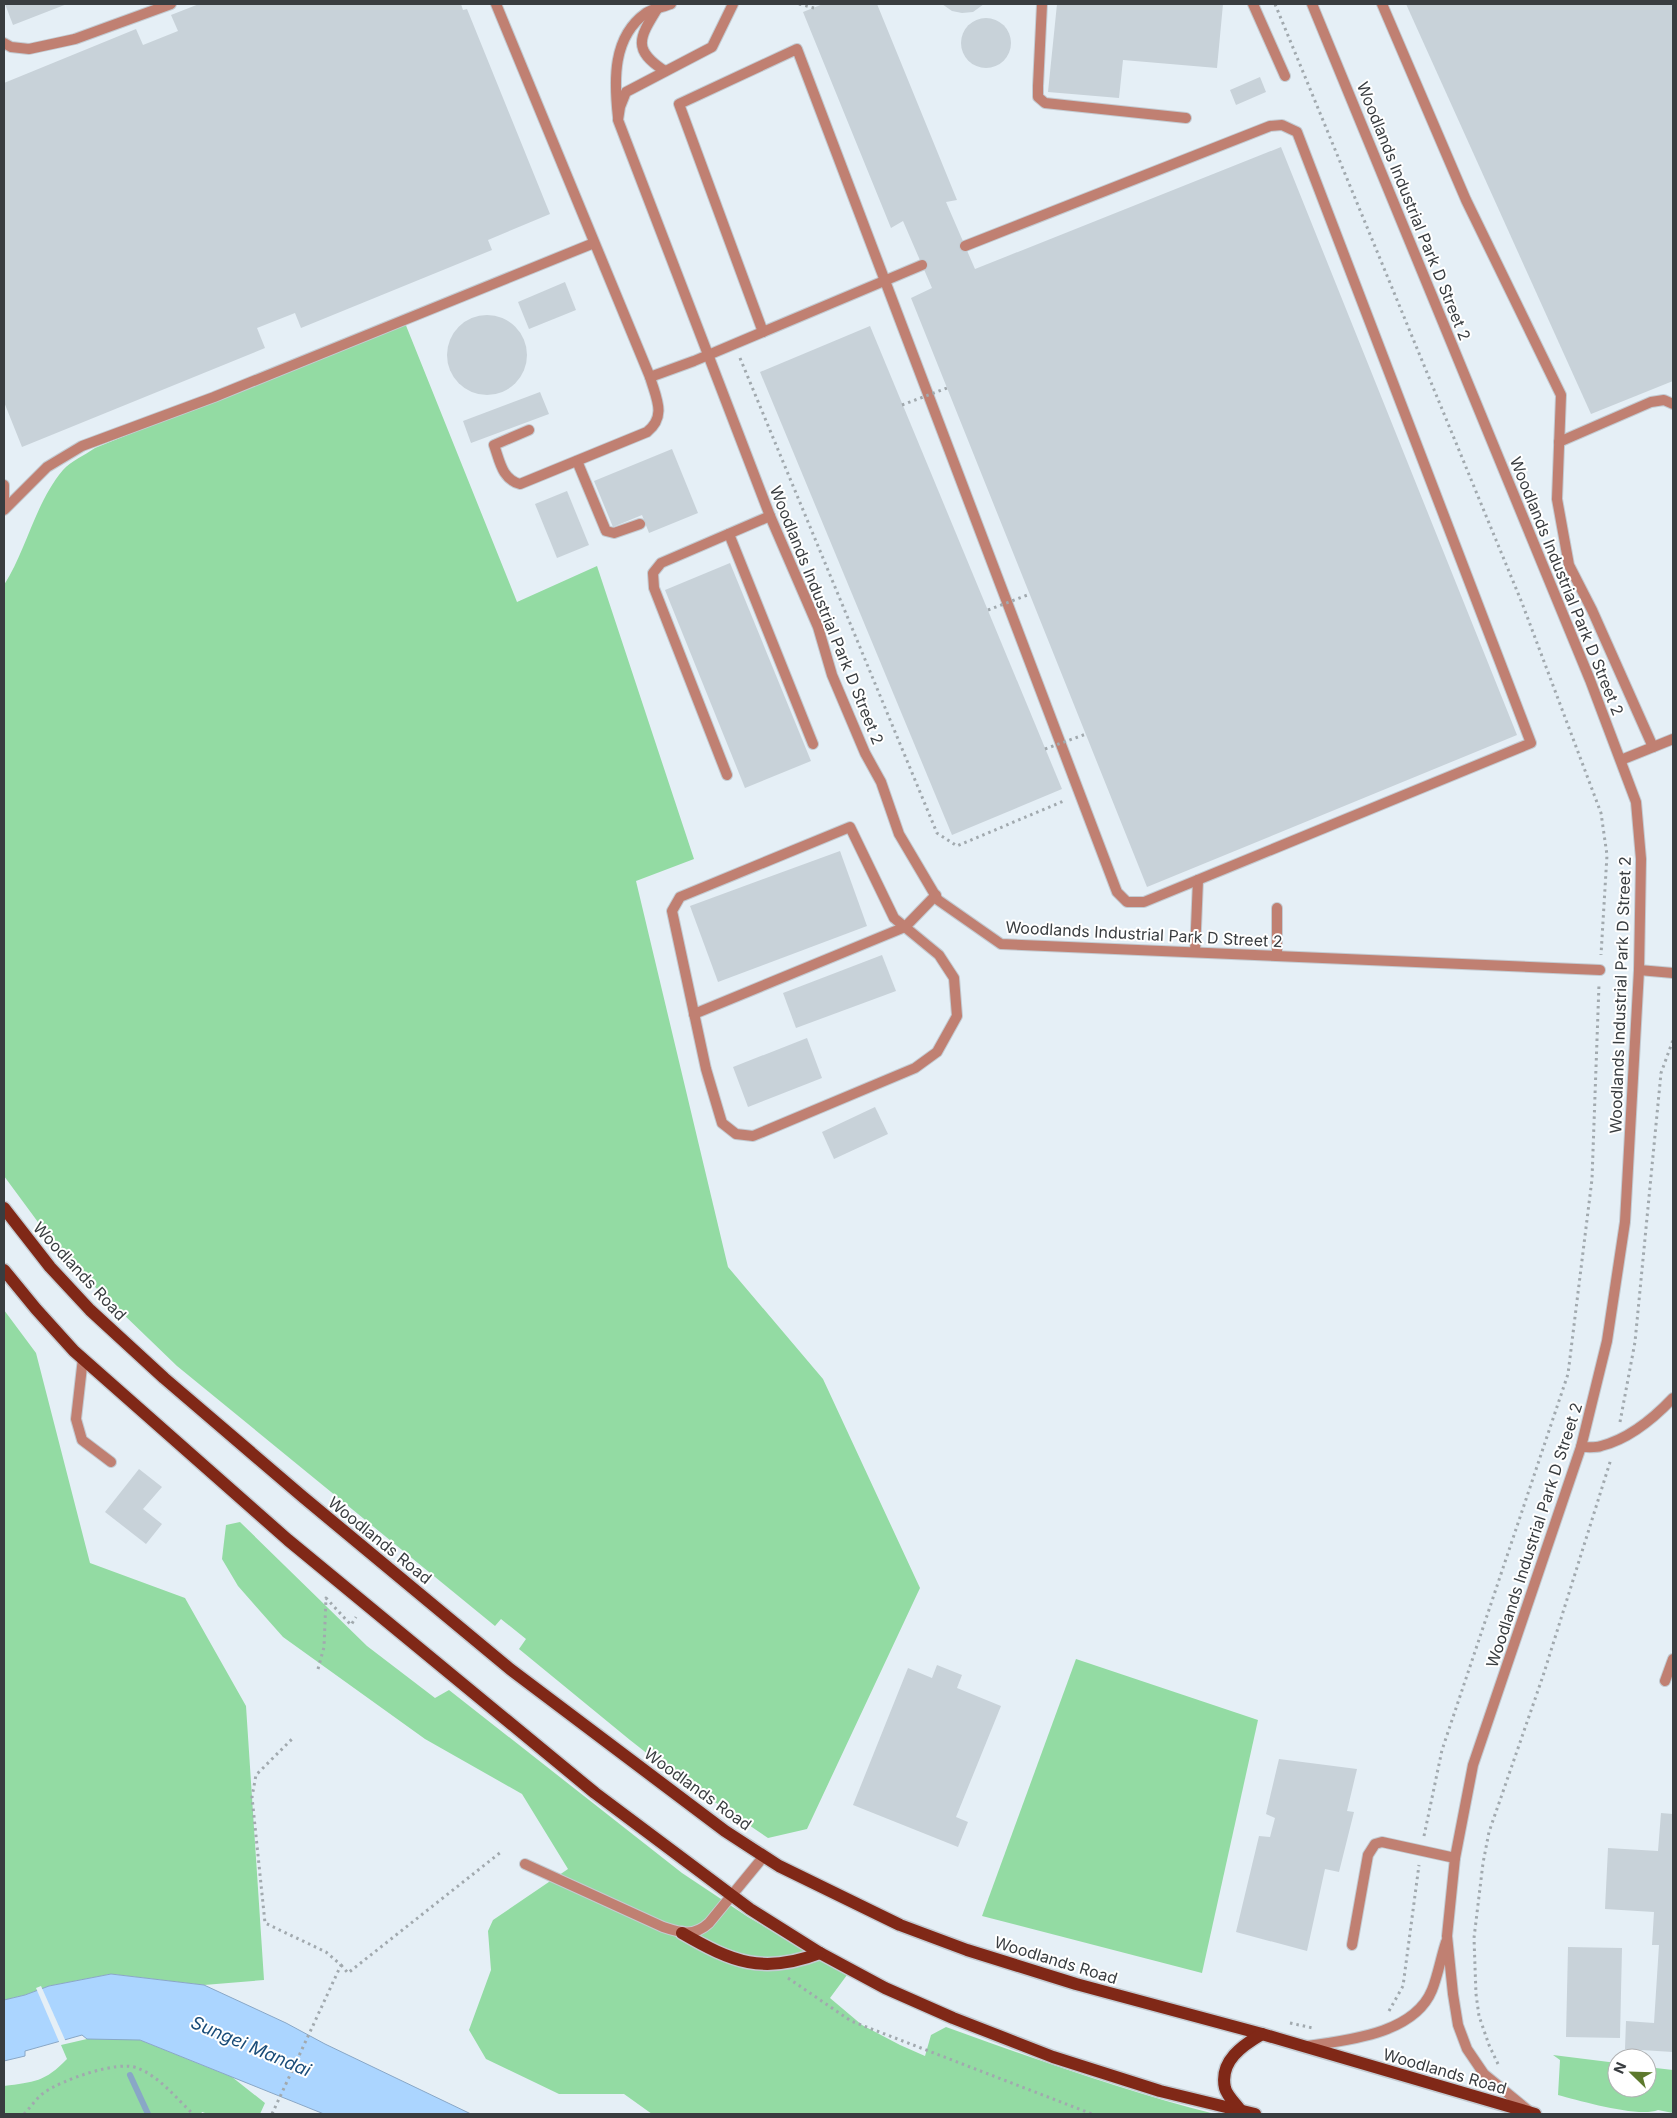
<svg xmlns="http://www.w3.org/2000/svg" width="1677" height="2118" font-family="Inter,sans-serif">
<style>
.green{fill:#93dba3}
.water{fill:#abd5ff;stroke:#89a7c6}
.pier{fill:#e5eff6}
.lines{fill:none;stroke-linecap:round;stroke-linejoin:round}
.stream{stroke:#89a7c6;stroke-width:6}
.building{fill:#c8d2d9}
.lane-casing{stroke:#c3cbd2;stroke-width:12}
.street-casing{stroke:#c3cbd2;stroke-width:12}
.primary-casing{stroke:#c3cbd2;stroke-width:15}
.path{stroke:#a1a9ae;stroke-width:3;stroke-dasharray:2.5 4;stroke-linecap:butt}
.lane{stroke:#c08072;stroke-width:10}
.street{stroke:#c08072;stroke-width:10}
.primary{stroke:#802817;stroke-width:12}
.path-bridge{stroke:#a1a9ae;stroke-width:3;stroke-dasharray:2.5 4;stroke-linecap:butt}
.labels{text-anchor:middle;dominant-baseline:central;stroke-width:4;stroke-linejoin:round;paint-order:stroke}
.street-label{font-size:16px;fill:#393d40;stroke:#fff}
.water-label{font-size:18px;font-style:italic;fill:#1a4d79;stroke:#fff}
</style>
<rect width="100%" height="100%" fill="#e5eff6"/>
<g class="green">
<path d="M405,323L517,602L597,566L694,859L636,881L728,1267L823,1379L920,1588L807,1829L768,1838L672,1773L630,1740L519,1649L526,1639L501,1619L495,1626L177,1366L63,1256L4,1176V585C27,549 35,503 63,470C71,461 85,455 95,448Z"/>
<path d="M4,1310L36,1353L90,1563L185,1598L246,1706L264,1980L204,1985L111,1974L49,1986L25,1995L4,2000Z"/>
<path d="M240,1522L367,1646L435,1698L449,1690L682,1873L748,1917L847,1975L830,1998L862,2025L900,2045L925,2056L931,2035L946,2027C1035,2059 1124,2091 1215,2114H652L624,2094H559L486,2059L469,2030L491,1970L488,1931L493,1920L568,1869L522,1794L425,1739L283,1637L238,1586L222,1559L226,1525Z"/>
<path d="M1076,1659L1258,1720L1202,1973L982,1916Z"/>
<path d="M117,2038L140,2040L232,2077L265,2103L260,2114H208L202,2112L201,2114H4V2086C34,2082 45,2082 67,2059L61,2045L87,2039Z"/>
<path d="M1553,2055L1617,2063V2088H1647V2067L1673,2070V2113L1658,2110C1639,2118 1581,2101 1558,2095L1560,2060Z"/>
</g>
<path class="water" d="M111,1974L204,1985L286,2023L325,2044L471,2114H324L140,2040L87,2039L82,2035L25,2051V2056L4,2061V2000L25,1995L49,1986Z"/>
<path class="pier" d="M41,1986L66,2042L60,2044L36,1988Z"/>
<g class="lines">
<path class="stream" d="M130,2075L148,2114"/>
</g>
<g class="building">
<path d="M5,4H67L13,25Z"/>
<path d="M199,4H461L463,10L467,9L550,214L488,240L492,250L301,328L295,313L257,328L265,348L22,447L4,402V83L136,29L143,45L178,31L171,15Z"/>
<path d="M823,4H877L957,200L946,202L975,269L1281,147L1517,735L1147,887L911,298L932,288L903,221L891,228L803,12Z"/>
<path d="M942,4H984L973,12L962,13L952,11Z"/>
<path d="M1057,4H1223L1217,68L1123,60L1119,98L1048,92Z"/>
<path d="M1406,4H1673V381L1591,414Z"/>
<circle cx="986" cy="43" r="25"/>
<path d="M1260,77L1266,92L1236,105L1230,90Z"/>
<path d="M565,282L576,310L529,329L518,302Z"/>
<circle cx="487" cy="355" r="40"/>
<path d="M870,326L1062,789L952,835L760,372Z"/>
<path d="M540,392L549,414L471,443L463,421Z"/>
<path d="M672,449L698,513L649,533L642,515L613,527L594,481Z"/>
<path d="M567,491L589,545L557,558L535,504Z"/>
<path d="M730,563L811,761L745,788L665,590Z"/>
<path d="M840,851L867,926L718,982L690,906Z"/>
<path d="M882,955L896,991L796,1028L783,993Z"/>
<path d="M807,1038L822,1078L748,1107L733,1067Z"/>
<path d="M875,1107L888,1134L834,1159L822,1132Z"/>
<path d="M139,1469L162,1487L143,1509L162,1524L146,1544L105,1512Z"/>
<path d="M937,1665L962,1675L957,1688L1001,1706L956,1817L968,1822L958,1847L853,1805L908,1668L932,1678Z"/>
<path d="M1279,1759L1357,1769L1347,1811L1354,1812L1339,1872L1325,1869L1307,1951L1236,1932L1259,1836L1270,1837L1275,1818L1266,1814Z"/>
<path d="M1661,1813L1673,1814V2052L1625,2049L1626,2021L1654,2023L1659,1945H1652L1654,1912L1605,1909L1608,1848L1658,1851Z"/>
<path d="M1568,1947L1622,1948L1620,2038L1566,2037Z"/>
</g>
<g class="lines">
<defs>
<g id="lane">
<path d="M496,4L650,377C656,398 667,416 647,432L520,484C502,479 500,462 494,445L529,430"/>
<path d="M1042,4L1038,86V97L1045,103L1186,118"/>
<path d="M1253,4L1285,76"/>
<path d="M1382,4L1466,200L1561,395L1557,499L1569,565L1592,610L1653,747"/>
<path d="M657,9C639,38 632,50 665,71"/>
<path d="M4,43L11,47L29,49L75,39L171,4"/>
<path d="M618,117C614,81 612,37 646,13C652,9 663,7 671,4"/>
<path d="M763,332L679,104L797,49L1117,892L1127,902H1144L1531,743L1297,132L1282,125L1270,126L965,246"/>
<path d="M650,377L694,361L922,265"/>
<path d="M1559,442L1651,402L1664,400L1673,404"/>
<path d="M577,461L606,531L614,533L640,524"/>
<path d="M4,485V498"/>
<path d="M4,510L47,467L82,446L214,397L594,243"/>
<path d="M729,534L813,744"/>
<path d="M1621,760L1673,739"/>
<path d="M727,775L654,588L653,573L661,563L770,516"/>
<path d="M850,827L894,918L939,955L954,978L957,1016L937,1052L915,1068L753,1136L736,1134L722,1123L706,1069L672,911L680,897Z"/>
<path d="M1195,952L1198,880"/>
<path d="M1277,956V908"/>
<path d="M694,1014L905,927L936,895"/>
<path d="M83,1358L76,1419L82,1440L111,1462"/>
<path d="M1581,1447C1588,1447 1595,1448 1601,1446C1629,1439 1654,1418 1673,1398"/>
<path d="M1665,1681L1673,1659"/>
<path d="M525,1864L663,1927C681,1933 694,1937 709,1923L764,1856"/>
<path d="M1352,1945L1368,1855L1375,1844L1382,1842L1455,1858"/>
</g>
<g id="street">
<path d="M733,4L712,47L626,92L620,107L618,120L770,516L818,627L832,675L865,753L881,782L899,834L938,900L1001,944L1600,970"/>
<path d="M1312,4L1590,680L1636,802L1641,859L1639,970L1625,1222L1607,1341L1581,1447L1473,1765L1455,1858L1447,1936L1453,1994L1458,2025L1467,2049L1484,2074L1529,2111"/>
<path d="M1639,970L1673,973"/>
<path d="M1307,2046C1348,2040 1414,2034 1432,1990C1438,1975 1441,1957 1446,1942"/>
</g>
<g id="primary">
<path d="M4,1208L50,1267L90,1310L164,1378L303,1497L510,1669L725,1831L779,1866L900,1925L967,1950L1076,1984L1262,2034L1535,2114"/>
<path d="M4,1270L36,1309L74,1351L288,1540L595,1793L750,1909L820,1953L885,1988L953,2018L1053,2057L1160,2091L1255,2114"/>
<path d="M682,1933C732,1962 763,1975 820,1953"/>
<path d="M1241,2111C1236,2104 1227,2096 1225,2088C1219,2061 1243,2045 1262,2034"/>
</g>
</defs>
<use href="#lane" class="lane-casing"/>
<use href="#street" class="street-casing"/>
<use href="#primary" class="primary-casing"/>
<g class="path">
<path d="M799,4L814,8"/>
<path d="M1275,4L1522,603L1601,813L1607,855L1601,955"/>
<path d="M740,358L937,833L957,846L1066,800"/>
<path d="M1620,1422L1635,1342L1661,1073L1673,1040"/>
<path d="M318,1669L324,1647L326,1598L351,1625L356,1617"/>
<path d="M1424,1836L1442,1750L1568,1374L1592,1179L1599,984"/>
<path d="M341,1965L348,1973L501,1852"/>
<path d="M788,1978L851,2021L1092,2114"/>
<path d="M1389,2011L1403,1986L1419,1865"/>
<path d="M1290,2023L1313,2028"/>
<path d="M1498,2064L1489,2045L1479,2016L1476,1994L1474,1938L1483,1863L1489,1832L1543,1676L1611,1459"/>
<path d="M24,2114C31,2107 37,2097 45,2092C62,2080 118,2060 137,2068C159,2076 176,2098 193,2114"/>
<path d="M272,2114L341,1965L326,1952L265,1923L252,1797L256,1775L292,1739"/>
</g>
<use href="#lane" class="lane"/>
<use href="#street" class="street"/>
<use href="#primary" class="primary"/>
<g class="path-bridge">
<path d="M902,405L947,388"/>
<path d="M988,610L1030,594"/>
<path d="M1045,749L1086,734"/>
</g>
</g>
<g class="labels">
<g class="street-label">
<text transform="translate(1414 211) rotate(68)">Woodlands Industrial Park D Street 2</text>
<text transform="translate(1567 586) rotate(68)">Woodlands Industrial Park D Street 2</text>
<text transform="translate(827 615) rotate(68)">Woodlands Industrial Park D Street 2</text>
<text transform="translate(1144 934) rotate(3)">Woodlands Industrial Park D Street 2</text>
<text transform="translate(1620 995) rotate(-88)">Woodlands Industrial Park D Street 2</text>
<text transform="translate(80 1271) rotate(47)">Woodlands Road</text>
<text transform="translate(1534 1535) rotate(-72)">Woodlands Industrial Park D Street 2</text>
<text transform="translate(380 1540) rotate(39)">Woodlands Road</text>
<text transform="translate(698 1789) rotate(36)">Woodlands Road</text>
<text transform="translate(1056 1960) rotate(17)">Woodlands Road</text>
<text transform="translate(1445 2071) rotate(16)">Woodlands Road</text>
</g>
<g class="water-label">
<text transform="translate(251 2046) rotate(23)">Sungei Mandai</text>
</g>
</g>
<rect width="1677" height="2118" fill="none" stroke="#393d40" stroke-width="10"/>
<g transform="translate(1632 2073) rotate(293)"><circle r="24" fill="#ffffff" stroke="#b0b1b3"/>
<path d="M0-4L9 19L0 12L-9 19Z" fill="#5d792d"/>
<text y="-8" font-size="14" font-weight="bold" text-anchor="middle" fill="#393d40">N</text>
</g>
</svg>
